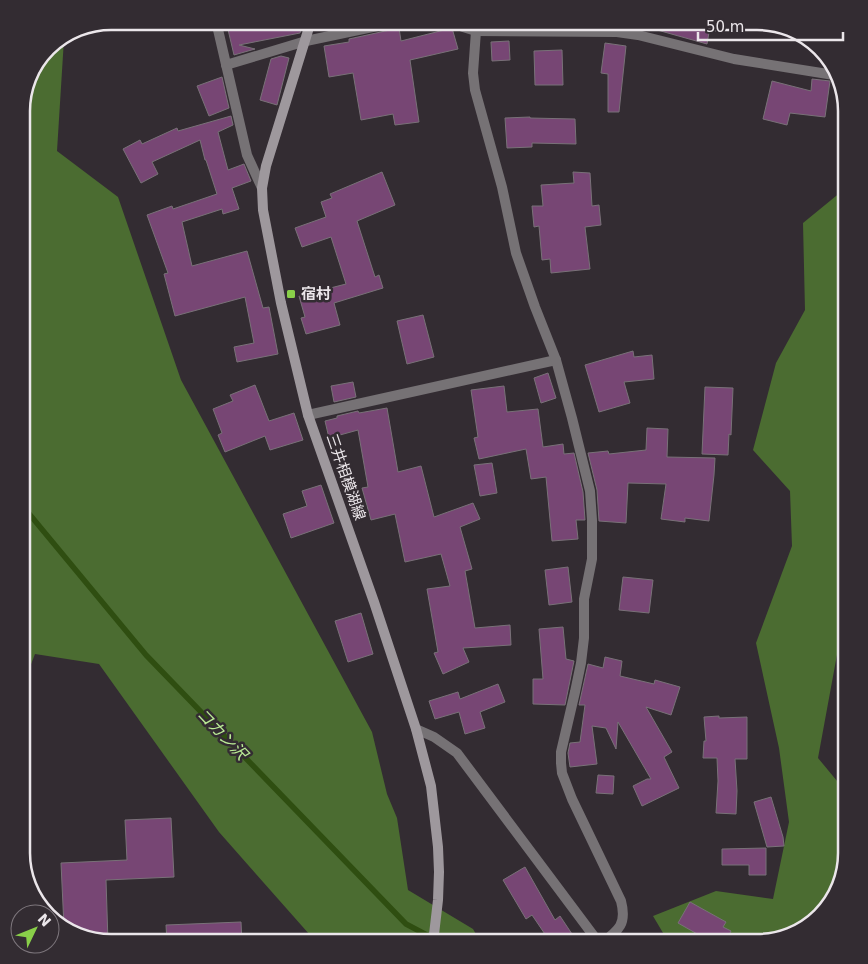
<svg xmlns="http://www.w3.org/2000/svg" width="868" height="964" font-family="'DejaVu Sans','Noto Sans JP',sans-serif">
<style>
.forest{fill:#4b6c31}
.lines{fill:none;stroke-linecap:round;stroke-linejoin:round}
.stream{stroke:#2f4e11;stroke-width:5.5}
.building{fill:#774674;stroke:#797178}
.service{stroke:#767275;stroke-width:10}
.minor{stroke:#767275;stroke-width:10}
.secondary{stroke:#9e989d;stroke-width:10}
.poi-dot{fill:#89cf49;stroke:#332c32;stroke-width:2}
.labels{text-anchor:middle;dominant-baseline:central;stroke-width:5;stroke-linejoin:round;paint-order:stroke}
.poi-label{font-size:15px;font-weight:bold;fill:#ebe6ea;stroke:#332c32;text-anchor:start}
.street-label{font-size:15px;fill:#ebe6ea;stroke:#332c32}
.water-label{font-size:16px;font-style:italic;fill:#bbec96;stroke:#332c32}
.rim{fill:none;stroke:#ebe6ea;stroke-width:2.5}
</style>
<rect width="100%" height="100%" fill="#332c32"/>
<g class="forest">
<path d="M64,39L57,151L118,197L181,380L372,732L387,794L397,818L408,890L473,929L481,943H317L219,832L99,664L35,654L21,690V105L30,71L52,44Z"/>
<path d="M847,187V615L843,622L818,758L847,793V853L838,893L812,924L757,943H669L653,916L716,891L773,899L789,822L779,748L756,643L792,546L790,491L753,450L776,363L805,310L803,223Z"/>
</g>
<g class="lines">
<path class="stream" d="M21,504L146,655L406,924L442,943"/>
</g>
<g class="building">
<path d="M226,21H304L300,33L239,45L255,49L234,55Z"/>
<path d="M644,21H711L707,44L643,26Z"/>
<path d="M399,28L401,41L452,28L458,49L410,60L419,122L395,125L393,114L361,120L353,73L329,77L324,46L349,42V39Z"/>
<path d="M509,41L510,60L492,61L491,42Z"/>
<path d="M605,43L626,46L619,112H608V74L601,73Z"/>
<path d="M562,50L563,85H535L534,51Z"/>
<path d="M281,56L289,58L277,105L260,100L271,59Z"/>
<path d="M222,77L229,108L209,116L197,86Z"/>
<path d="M812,79L830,81L825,117L790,113L787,125L763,119L772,81L811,91Z"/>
<path d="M231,116L233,125L218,132L228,170L244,164L251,181L232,188L239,209L223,214L222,209L182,222L192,266L247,251L263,308L269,307L278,354L237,362L234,347L254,343L245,297L175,316L164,274L168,273L147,215L172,206L173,209L217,194L206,160H205L200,140L152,162L158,174L141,183L123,149L140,140L142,144L177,128L178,131Z"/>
<path d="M530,117V118L575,119L576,144L532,143V147L507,148L505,118Z"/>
<path d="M382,172L395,205L357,221L375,277L379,275L383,288L334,303L340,325L306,334L301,318L305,317L299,296L346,284L331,237L302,247L295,228L326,217L321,202L332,198L330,194Z"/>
<path d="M573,172L590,173L592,206L599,205L601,225L585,227L590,269L551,273L550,259L542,260L539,226L534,227L532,206H543L541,185L574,183Z"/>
<path d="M423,315L434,357L407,364L397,321Z"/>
<path d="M633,351L634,357L652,355L654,379L624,382L630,403L599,412L585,365Z"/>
<path d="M548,373L556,398L541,403L534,378Z"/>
<path d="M353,382L356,397L334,402L331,386Z"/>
<path d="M255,385L269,421L294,413L303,440L270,450L265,436L225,452L218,435L222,433L213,409L233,401L230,395Z"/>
<path d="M504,386L507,412L538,409L543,447L563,444L564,454L574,453L583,492L585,520H576L578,539L552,541L546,477L531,479L526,449L479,459L474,438L478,437L471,390Z"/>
<path d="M705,387L733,388L731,435L729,434L728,455L702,454Z"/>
<path d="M387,408L398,472L421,466L434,517L473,503L480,519L460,527L472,569L465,571L475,628L510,625L511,645L463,648L469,662L443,674L434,653L438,652L427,589L450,586L441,554L405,562L395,514L371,520L362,488L368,487L358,430L329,438L325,421L337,418V416L358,411L359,413Z"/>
<path d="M647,428L668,429L667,457L715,458L714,475L709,521L685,518V522L661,519L666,484L628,483L626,523L599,521L597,490L588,453L608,451L609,454L646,450Z"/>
<path d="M492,463L497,493L480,496L474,465Z"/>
<path d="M321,485L334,523L291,538L283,514L307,506L302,491Z"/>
<path d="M568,567L572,602L549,605L545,570Z"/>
<path d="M623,577L653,580L649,613L619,610Z"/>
<path d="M361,613L373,654L348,662L335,621Z"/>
<path d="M563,627L566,659L574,661L565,705L533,704V679H543L539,629Z"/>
<path d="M605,657L622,661L620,676L654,684L655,680L680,687L671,715L646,707L672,752L664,757L679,788L642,806L633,786L647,779H651L618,722L616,749L606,728L592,726L597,764L570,767L568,753L570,743L580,742L585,705H579L588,664L603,668Z"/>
<path d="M498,684L505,702L480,712L485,728L465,734L459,712L435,719L429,701L458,692L460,699Z"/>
<path d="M719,716V718L747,717V759H735L737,791L736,814L716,813L718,781L717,758H703L704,741H706L704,717Z"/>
<path d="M598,775L614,776L613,794L596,793Z"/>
<path d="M771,797L783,837L784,846L767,847L754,802Z"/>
<path d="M171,818L174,877L106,880L108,942L71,934L64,927L61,863L127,860L125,820Z"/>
<path d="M766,848V875H749V865H722V849Z"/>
<path d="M525,867L555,920L560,916L578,943H551L532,915L526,919L503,880Z"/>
<path d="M690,902L726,922L723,927L731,931L725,943H713L678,923Z"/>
<path d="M241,922L242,943H167L166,925Z"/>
</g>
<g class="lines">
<g class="service">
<path d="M226,65L306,41L401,21"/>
<path d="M308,415L556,360"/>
</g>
<g class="minor">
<path d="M216,21L247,155L262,188"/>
<path d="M454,21L463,27L476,31L617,32L638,35L734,59L834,75"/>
<path d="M476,31L473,73L475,90L502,187L516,253L535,307L556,360L572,418L590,491L592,520V559L584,599V638L581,663L575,692L561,752V763L562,773L572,799L621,901C627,924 619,930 602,943"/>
<path d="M416,729L434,737L457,753L599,943"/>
</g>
<path class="secondary" d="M311,21L266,166L262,188L263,210L281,303L308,415L374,602L416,729L431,786L438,847L439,872L438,900L433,943"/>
</g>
<rect class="poi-dot" x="286" y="289" width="10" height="10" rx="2.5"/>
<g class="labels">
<g class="poi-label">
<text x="301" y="294">宿村</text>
</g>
<g class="street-label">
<text transform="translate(346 477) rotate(71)">三井相模湖線</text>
</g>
<g class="water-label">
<text transform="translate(222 734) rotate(46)">コカン沢</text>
</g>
</g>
<path d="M0 0H868V964H0ZM111 30H757A81 81 0 0 1 838 111V853A81 81 0 0 1 757 934H111A81 81 0 0 1 30 853V111A81 81 0 0 1 111 30Z" fill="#332c32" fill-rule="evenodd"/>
<path class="rim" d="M111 30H757A81 81 0 0 1 838 111V853A81 81 0 0 1 757 934H111A81 81 0 0 1 30 853V111A81 81 0 0 1 111 30Z"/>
<g transform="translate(35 929) rotate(47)"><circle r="24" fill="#332c32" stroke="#7d767c"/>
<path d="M0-4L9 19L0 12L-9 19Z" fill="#89cf49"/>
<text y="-8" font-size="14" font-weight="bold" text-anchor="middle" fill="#ebe6ea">N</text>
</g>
<path d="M698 32v8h145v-8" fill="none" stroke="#ebe6ea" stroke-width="2.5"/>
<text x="706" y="32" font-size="15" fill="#ebe6ea" stroke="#332c32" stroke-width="4" paint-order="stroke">50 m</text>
</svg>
